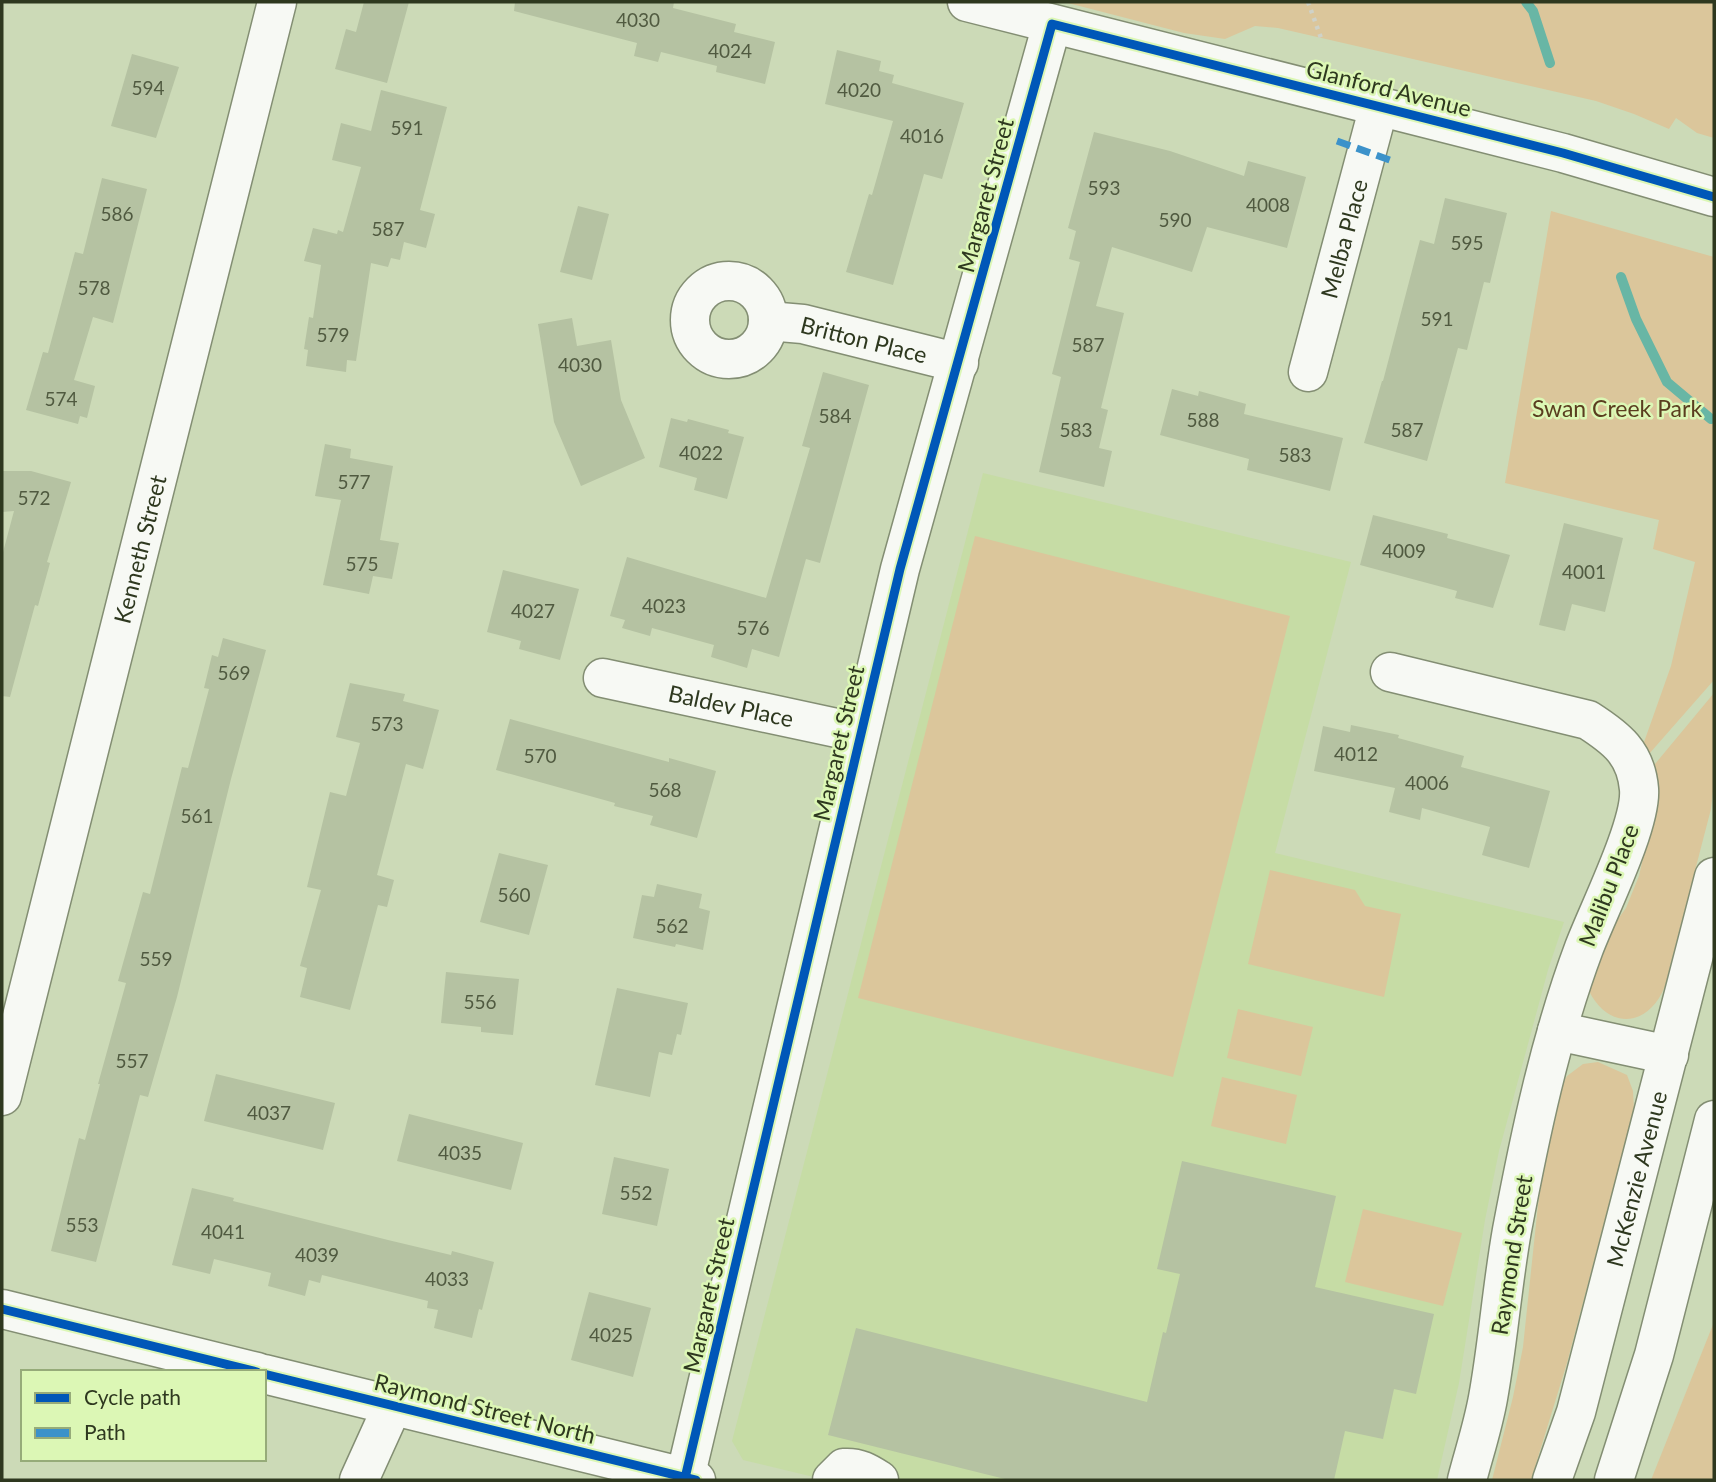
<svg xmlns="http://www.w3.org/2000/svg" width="1716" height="1482" font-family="Lato,sans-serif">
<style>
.built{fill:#c6dca5}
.green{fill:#dbc69b}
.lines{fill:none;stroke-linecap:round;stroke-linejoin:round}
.stream{stroke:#68b6a5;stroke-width:10}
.building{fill:#b5c2a2}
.minor-casing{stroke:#838e73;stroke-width:41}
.major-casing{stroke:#838e73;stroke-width:41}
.path{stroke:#cfd2c8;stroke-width:4.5;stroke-dasharray:3.5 5;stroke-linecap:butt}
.minor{stroke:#f7f9f4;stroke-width:38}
.major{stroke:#f7f9f4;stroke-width:38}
.quiet{stroke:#3c92ca;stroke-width:7;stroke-dasharray:14 7;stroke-linecap:butt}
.cycleway-casing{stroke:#dcf7b5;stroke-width:13}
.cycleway{stroke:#0057b8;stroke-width:9}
.labels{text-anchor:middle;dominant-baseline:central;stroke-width:5;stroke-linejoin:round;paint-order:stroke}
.number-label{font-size:19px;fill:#505a40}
.street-label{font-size:23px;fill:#2e381f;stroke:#dcf7b5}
.park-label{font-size:23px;fill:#5a3d1f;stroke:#dcf7b5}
</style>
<rect width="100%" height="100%" fill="#ccdab7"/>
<path class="built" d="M983,473L1351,562L1275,853L1564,922L1548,970L1499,1151L1485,1220L1459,1383L1437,1480H826L743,1460L732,1441Z"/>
<g class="green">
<path d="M1064,2H1714V138L1697,133L1676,118L1669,129L1634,114L1596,101L1278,28L1255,26L1225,39L1184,33Z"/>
<path d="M1551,211L1714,257V680L1649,754L1643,753V745L1671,666L1695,562L1653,549L1659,520L1505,483Z"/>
<path d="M975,536L1290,616L1173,1077L858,998Z"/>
<path d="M1714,693V782L1711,809L1665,986C1649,1027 1609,1031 1589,991L1608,933L1626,908L1639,876L1648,836V777L1655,764Z"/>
<path d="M1270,870L1355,890L1365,906L1401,914L1384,997L1248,964Z"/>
<path d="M1238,1009L1313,1027L1301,1076L1227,1058Z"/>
<path d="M1598,1062L1627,1075L1633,1091L1634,1110L1567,1363L1531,1480H1492L1513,1397L1523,1347L1538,1205L1547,1146L1558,1092L1567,1076L1583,1064Z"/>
<path d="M1222,1077L1297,1095L1286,1144L1211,1126Z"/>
<path d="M1363,1209L1462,1233L1443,1306L1345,1282Z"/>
<path d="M1714,1322V1480H1651Z"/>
</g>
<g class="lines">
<g class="stream">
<path d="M1526,2L1533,11L1550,63"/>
<path d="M1621,277L1636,319L1667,382L1711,419"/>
</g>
</g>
<g class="building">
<path d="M364,2H409L387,83L335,69L346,29L356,32Z"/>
<path d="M515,2H674L673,8L736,24L734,32L775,42L765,84L716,72L717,66L661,52L658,62L634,56L637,43L514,11Z"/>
<path d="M837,50L881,61L879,71L894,75L892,83L964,103L942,179L924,174L893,285L846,272L869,194L872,195L893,121L825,104Z"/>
<path d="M132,54L179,67L156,138L111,126Z"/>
<path d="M381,90L447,107L420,210L435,214L426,248L404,242L400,260L391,258L388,267L371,263L356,361L347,360L346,372L306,366L308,350L304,349L309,317L313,318L321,265L304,261L313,228L337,234L338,230L343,232L361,167L332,160L341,123L371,131Z"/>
<path d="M1094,132L1170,151L1244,176L1248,161L1306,177L1287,248L1207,227L1192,272L1112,247L1096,306L1124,313L1101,408L1108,410L1099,448L1112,451L1104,487L1039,472L1061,377L1052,374L1080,262L1069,259L1076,231L1068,228Z"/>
<path d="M102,178L147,189L113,323L93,317L74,380L95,386L87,418L80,416L78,424L26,410L43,352L48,353L75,252L83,254Z"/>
<path d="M1445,198L1507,213L1490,283L1484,282L1467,350L1458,348L1427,461L1364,443L1382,381H1383L1420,240L1434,244Z"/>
<path d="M578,206L609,214L592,280L560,272Z"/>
<path d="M572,318L577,346L611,340L621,400L645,458L581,486L554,422L538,324Z"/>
<path d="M823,372L869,385L820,563L806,559L779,657L752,649L747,668L711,657L714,645L652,628L650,636L622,628L625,620L610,616L627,557L766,598L810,448L802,446Z"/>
<path d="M1172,389L1198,396L1199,391L1246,404L1244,414L1343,438L1330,491L1247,470L1249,459L1160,435Z"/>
<path d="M671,418L687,422L688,419L729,430L728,433L744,437L727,499L694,490L697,478L659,467Z"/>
<path d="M325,444L351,449L350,458L393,466L380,540L399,543L392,579L373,576L369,594L323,585L341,500L315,496Z"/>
<path d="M2,471H31L71,482L47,562L50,563L38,606L35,605L10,697L2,696V556L14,511L2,512Z"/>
<path d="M1373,515L1448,534L1447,538L1510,555L1493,608L1455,598L1457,591L1360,565Z"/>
<path d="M1564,523L1623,538L1605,612L1572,604L1565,631L1539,625Z"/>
<path d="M503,570L579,589L560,660L519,649L521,641L487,632Z"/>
<path d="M223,638L266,650L231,779L177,997L148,1097L140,1095L96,1262L51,1251L79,1138L85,1140L100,1084H98L126,983L118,981L143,892L150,894L182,767L188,768L209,689L204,688L212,655L218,657Z"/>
<path d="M350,683L405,694L403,701L439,710L423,769L406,764L377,875L394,880L387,907L378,905L350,1010L300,997L307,968L300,966L321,890L307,887L330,792L346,796L360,743L336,737Z"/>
<path d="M510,719L669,762V758L716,771L697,838L650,825L653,816L614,806L615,803L496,770Z"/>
<path d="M1351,725L1399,735L1398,738L1464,756L1461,767L1550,791L1529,868L1482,855L1490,827L1422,808L1420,820L1389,812L1395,788L1314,771L1323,726L1350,732Z"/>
<path d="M499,853L548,865L529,935L480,922Z"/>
<path d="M657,884L702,894L699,908L710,911L703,950L676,944L675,947L633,938L642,895L654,897Z"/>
<path d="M446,972L519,979L513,1035L481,1032V1027L441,1023Z"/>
<path d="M617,988L688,1003L681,1035L677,1034L672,1055L659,1052L650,1097L595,1085Z"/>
<path d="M216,1074L335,1103L323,1150L204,1121Z"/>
<path d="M409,1114L523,1143L511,1190L397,1161Z"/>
<path d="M614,1157L669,1169L657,1226L602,1214Z"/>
<path d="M1182,1161L1336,1196L1315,1287L1434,1314L1416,1394L1394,1389L1383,1439L1345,1431L1334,1480H1009L828,1435L856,1328L1147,1402L1163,1332L1166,1333L1180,1274L1157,1269Z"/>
<path d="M192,1188L234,1198L233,1201L388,1240L451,1255L452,1251L494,1262L482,1310L479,1309L472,1338L434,1328L438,1310L427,1308L428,1301L322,1275L320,1283L309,1280L305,1296L268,1286L271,1273L214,1259L210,1274L172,1265Z"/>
<path d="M589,1292L651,1308L633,1377L571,1360Z"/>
</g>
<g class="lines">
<defs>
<g id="minor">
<circle cx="729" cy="320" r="39"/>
<path id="s1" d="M768,321L803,324L959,363"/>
<path id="s2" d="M1308,372L1379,106"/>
<path d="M1390,672L1588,720C1616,738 1636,753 1639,789C1642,824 1598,911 1584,948C1550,1039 1530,1135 1512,1230C1502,1286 1498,1343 1488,1398C1483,1426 1474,1453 1467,1480"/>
<path id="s3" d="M603,678L860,733"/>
<path d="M1557,1031L1669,1055"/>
<path id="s4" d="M2,1096L277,2"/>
<path d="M2,1309L257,1372"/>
<path d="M264,1374L696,1480"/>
<path d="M685,1478L900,569L1052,24"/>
<path d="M359,1480L393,1405"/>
<path d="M832,1480L844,1468C859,1467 868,1473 879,1480"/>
</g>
<g id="major">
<path d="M967,2L1563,153L1714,197"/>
<path id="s5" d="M1552,1480L1576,1412L1714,877"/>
<path d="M1614,1480L1654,1355L1714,1120"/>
</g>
</defs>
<use href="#minor" class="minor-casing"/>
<use href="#major" class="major-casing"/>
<path class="path" d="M1308,2L1321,38"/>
<use href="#minor" class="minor"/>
<use href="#major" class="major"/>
<path class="quiet" d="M1337,141L1395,162"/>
<defs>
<g id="cycleway">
<path d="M2,1309L257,1372"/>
<path d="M264,1374L696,1480"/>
<path d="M685,1478L900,569L1052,24L1563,153L1714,197"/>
</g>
</defs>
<use href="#cycleway" class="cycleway-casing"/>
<use href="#cycleway" class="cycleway"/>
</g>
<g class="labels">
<g class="number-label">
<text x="638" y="19">4030</text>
<text x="730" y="50">4024</text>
<text x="148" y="87">594</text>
<text x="859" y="89">4020</text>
<text x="407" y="127">591</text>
<text x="922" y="135">4016</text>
<text x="1104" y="187">593</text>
<text x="1268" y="204">4008</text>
<text x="117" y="213">586</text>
<text x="1175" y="219">590</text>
<text x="388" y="228">587</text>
<text x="1467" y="242">595</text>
<text x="94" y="287">578</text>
<text x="1437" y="318">591</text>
<text x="333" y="334">579</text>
<text x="1088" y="344">587</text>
<text x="580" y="364">4030</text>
<text x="61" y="398">574</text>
<text x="835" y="415">584</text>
<text x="1203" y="419">588</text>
<text x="1076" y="429">583</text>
<text x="1407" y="429">587</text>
<text x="701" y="452">4022</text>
<text x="1295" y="454">583</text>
<text x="354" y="481">577</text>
<text x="34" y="497">572</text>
<text x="1404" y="550">4009</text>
<text x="362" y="563">575</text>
<text x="1584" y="571">4001</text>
<text x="664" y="605">4023</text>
<text x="533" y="610">4027</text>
<text x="753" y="627">576</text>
<text x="234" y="672">569</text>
<text x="387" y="723">573</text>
<text x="1356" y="753">4012</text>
<text x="540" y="755">570</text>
<text x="1427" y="782">4006</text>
<text x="665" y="789">568</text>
<text x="197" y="815">561</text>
<text x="514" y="894">560</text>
<text x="672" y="925">562</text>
<text x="156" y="958">559</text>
<text x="480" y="1001">556</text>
<text x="132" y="1060">557</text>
<text x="269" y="1112">4037</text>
<text x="460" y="1152">4035</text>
<text x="636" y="1192">552</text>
<text x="82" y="1224">553</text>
<text x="223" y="1231">4041</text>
<text x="317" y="1254">4039</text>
<text x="447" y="1278">4033</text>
<text x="611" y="1334">4025</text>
</g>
<g class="street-label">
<text transform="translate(1389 88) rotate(14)">Glanford Avenue</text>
<text transform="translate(985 195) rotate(-75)">Margaret Street</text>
<text stroke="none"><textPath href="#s2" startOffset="138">Melba Place</textPath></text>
<text stroke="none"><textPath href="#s1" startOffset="98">Britton Place</textPath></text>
<text stroke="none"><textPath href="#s4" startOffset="564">Kenneth Street</textPath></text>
<text stroke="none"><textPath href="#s3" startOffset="131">Baldev Place</textPath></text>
<text transform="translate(838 743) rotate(-77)">Margaret Street</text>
<text transform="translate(1608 885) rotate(-69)">Malibu Place</text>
<text stroke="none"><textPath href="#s5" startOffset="313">McKenzie Avenue</textPath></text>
<text transform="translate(1511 1255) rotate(-81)">Raymond Street</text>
<text transform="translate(708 1295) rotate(-77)">Margaret Street</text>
<text transform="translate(485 1408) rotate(14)">Raymond Street North</text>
</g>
<g class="park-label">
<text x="1617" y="408">Swan Creek Park</text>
</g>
</g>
<rect width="1716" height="1482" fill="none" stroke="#2e381f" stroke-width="7"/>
<rect x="21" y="1370" width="245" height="91" fill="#dcf7b5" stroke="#96ab79" stroke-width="2"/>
<rect x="35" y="1393" width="35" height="10" fill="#0057b8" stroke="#96ab79" stroke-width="2"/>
<text x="84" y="1405" font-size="21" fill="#2e381f">Cycle path</text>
<rect x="35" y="1428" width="35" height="10" fill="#3c92ca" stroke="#96ab79" stroke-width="2"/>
<text x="84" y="1440" font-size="21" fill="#2e381f">Path</text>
</svg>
